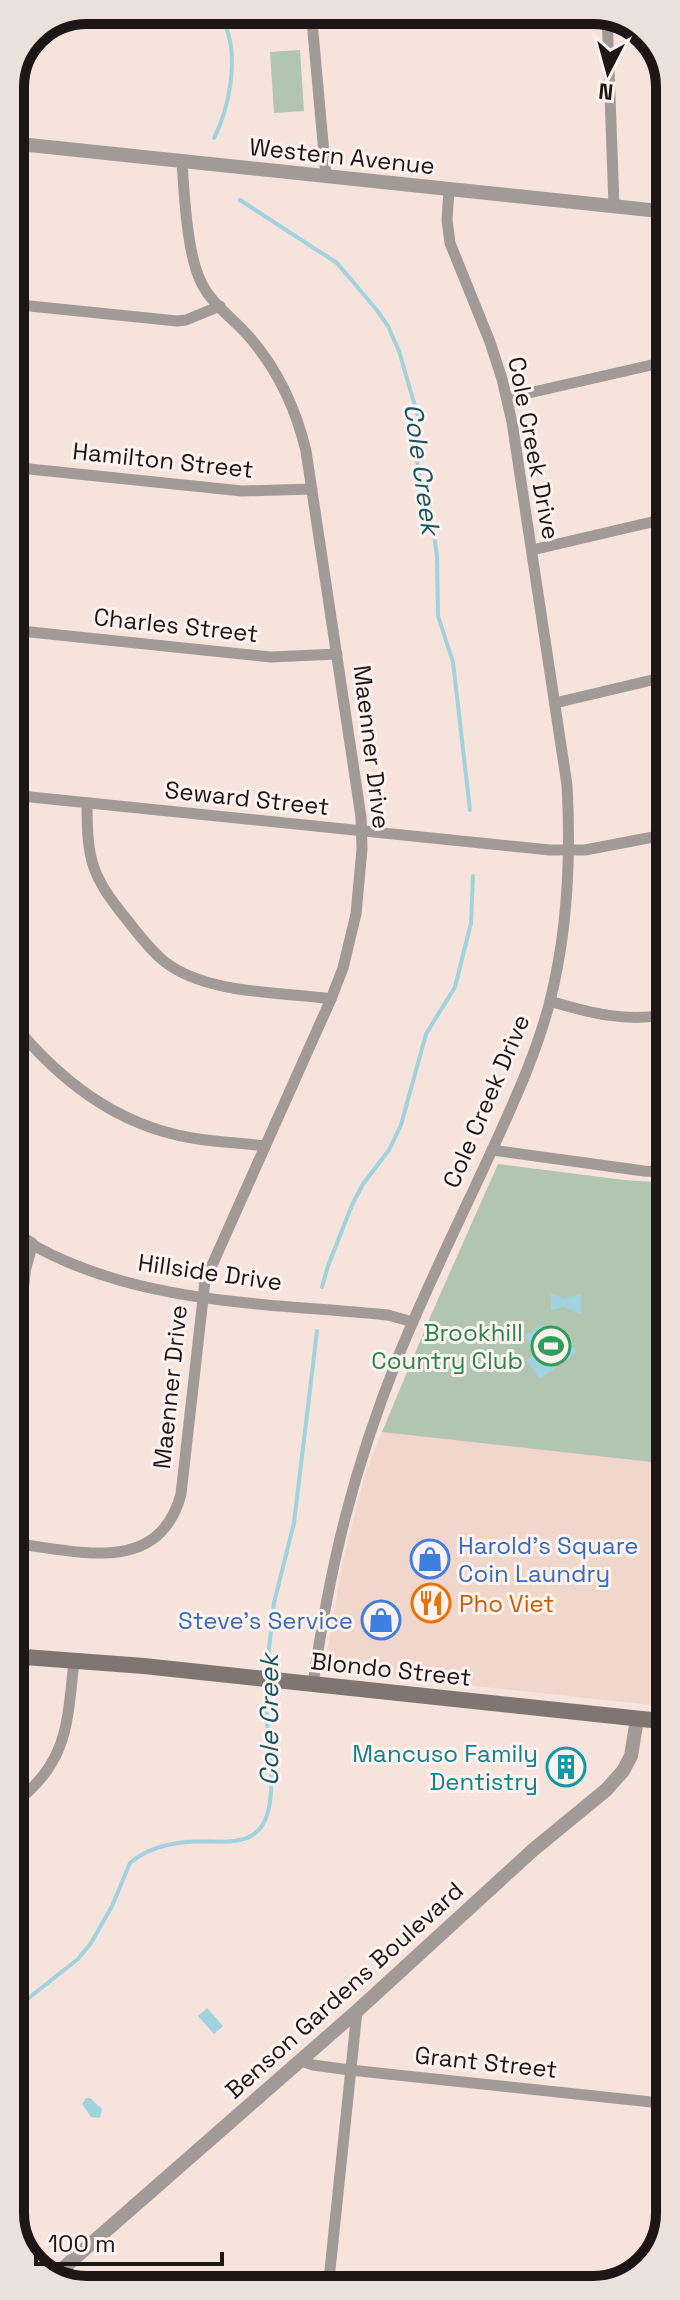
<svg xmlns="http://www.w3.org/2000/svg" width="680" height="2300" font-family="'Space Grotesk',sans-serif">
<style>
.built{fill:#f1d6cb}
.green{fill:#b2c5b1}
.water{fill:#a0d3de}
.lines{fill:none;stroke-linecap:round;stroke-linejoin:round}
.stream{stroke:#a0d3de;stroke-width:4}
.minor{stroke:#a29a97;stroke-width:11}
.tertiary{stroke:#a29a97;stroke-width:14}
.secondary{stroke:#807570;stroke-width:16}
.labels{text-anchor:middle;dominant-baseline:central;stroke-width:6;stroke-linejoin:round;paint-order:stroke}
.street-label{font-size:24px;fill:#1d1614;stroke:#fef2ee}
.leisure-label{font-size:24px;fill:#27864d;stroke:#fef2ee;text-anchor:end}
.shop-label{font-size:24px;fill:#366cbe;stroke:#fef2ee;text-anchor:start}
.food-label{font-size:24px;fill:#c56008;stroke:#fef2ee;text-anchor:start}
.culture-label{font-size:24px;fill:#0d838f;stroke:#fef2ee;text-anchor:end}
.water-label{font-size:26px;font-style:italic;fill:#125764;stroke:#fef2ee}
.rim{fill:none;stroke:#1d1614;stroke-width:10}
</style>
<rect width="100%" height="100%" fill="#f6e3dc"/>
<path class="built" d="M382,1432L669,1464L670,1707L345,1672L331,1666L327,1652L343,1561L365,1475Z"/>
<g class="green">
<path d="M300,50L304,111L274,113L270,52Z"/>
<path d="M498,1164L624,1180L669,1183V1464L382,1432L431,1315Z"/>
</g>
<g class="water">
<path d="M551,1293L564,1298L581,1294L582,1315L564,1307L551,1310Z"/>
<path d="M541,1324L553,1340L562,1333L577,1352L540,1379L526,1360L536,1353L524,1337Z"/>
<path d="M207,2008L223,2026L214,2034L198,2016Z"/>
<path d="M86,2098H90L102,2109L100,2118L91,2117L82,2104Z"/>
</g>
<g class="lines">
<g class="stream">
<path d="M211,10C217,17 224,21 227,30C238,61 229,109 214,138"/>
<path d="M240,200L337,263L376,309L388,326L399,351L419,420L417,460L420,479L428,497L431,514L437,556L438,616L453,662L470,810"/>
<path d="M322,1287L328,1266L352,1205L363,1184L389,1150L401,1125L426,1034L455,987L471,923L473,876"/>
<path d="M266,1675L274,1603L294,1523L317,1331"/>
<path d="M11,2012L78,1959L91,1943L112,1906L130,1863C146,1849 165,1844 187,1842C224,1839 263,1853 270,1802C275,1763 264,1723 266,1683"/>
</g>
<g class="minor">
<path d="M311,10L326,176"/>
<path d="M607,13L614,206"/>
<path d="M10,304L177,321L186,320L220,306"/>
<path d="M507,398L669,361"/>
<path d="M10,467L242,491L312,489"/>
<path d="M532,550L669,518"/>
<path d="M11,630L271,657L337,654"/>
<path d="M555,703L669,676"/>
<path d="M11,795L550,850H585L669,834"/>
<path d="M87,803C87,860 91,876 128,921C139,935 150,950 165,962C206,994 280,992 331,999"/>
<path d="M550,1001C589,1013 628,1023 669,1014"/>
<path d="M11,1021C58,1079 115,1125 192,1138C216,1142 241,1143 265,1146"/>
<path d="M492,1150L644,1171L669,1172"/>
<path d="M31,1244C139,1305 268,1303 388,1315L413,1322"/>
<path d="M11,1543C75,1550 159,1578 181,1494L205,1281L331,999L343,968L356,914L362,849L361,817L306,451C295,405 275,363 241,328C227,314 209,300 201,282C187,254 184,193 182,161"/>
<path d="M313,1684C330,1565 353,1470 398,1357C428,1283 465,1210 498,1137C518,1093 538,1048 550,1001C568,930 571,857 567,785L512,422L502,379L490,342L450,243L447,220L449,189"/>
<path d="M11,1806C68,1764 67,1726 74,1661"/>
<path d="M299,2060L313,2065L350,2070L670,2104"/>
<path d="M328,2289L357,2011"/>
</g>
<g class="tertiary">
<path d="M10,143L669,212"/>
<path d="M11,1232L31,1244L24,1269L11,1395"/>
<path d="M52,2278L357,2011L533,1850L606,1790L623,1771L631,1756L637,1719"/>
</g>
<path class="secondary" d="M11,1656L144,1666L670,1722"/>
</g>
<defs>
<symbol id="stadium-ring" viewBox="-11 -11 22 22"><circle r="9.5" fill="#fef2ee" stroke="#2e9e5b" stroke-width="1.5"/><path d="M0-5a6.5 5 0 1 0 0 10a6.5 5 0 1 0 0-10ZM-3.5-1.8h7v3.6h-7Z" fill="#2e9e5b"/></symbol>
<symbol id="shop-ring" viewBox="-11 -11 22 22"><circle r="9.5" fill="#fef2ee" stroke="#3f7fe0" stroke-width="1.5"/><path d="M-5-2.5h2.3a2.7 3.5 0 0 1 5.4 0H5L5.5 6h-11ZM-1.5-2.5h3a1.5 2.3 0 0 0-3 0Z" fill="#3f7fe0"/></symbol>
<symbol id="restaurant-ring" viewBox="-11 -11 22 22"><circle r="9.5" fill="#fef2ee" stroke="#e8710a" stroke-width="1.5"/><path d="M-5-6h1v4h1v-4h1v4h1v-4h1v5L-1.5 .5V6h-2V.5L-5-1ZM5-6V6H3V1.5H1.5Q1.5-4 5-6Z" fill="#e8710a"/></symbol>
<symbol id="building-ring" viewBox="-11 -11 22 22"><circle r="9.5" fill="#fef2ee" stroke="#0f9aa8" stroke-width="1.5"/><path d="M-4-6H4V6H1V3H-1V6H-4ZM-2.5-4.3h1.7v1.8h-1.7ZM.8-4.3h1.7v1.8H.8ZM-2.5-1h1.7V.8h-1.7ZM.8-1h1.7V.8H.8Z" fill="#0f9aa8"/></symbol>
</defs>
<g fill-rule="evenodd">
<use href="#stadium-ring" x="529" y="1324" width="44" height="44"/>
<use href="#shop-ring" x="408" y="1537" width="44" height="44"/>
<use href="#restaurant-ring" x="409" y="1581" width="44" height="44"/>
<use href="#shop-ring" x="359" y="1598" width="44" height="44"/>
<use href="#building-ring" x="544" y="1745" width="44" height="44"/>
</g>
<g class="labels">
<g class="street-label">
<text transform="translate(342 156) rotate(6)">Western Avenue</text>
<text transform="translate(534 448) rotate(79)">Cole Creek Drive</text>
<text transform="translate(163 460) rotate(6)">Hamilton Street</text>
<text transform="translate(176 625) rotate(6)">Charles Street</text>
<text transform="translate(372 747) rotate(83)">Maenner Drive</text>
<text transform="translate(247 798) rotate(6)">Seward Street</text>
<text transform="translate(486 1101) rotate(-67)">Cole Creek Drive</text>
<text transform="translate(210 1272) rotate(8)">Hillside Drive</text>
<text transform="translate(170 1387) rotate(-84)">Maenner Drive</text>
<text transform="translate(391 1669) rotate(6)">Blondo Street</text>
<text transform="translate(344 1990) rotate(-42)">Benson Gardens Boulevard</text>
<text transform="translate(486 2062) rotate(6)">Grant Street</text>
</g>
<g class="leisure-label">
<text x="523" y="1332">Brookhill<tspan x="523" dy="28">Country Club</tspan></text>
</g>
<g class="shop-label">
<text x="458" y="1545">Harold's Square<tspan x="458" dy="28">Coin Laundry</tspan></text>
<text x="353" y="1620" text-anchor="end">Steve's Service</text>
</g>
<g class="food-label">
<text x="459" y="1603">Pho Viet</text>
</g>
<g class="culture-label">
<text x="538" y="1753">Mancuso Family<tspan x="538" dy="28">Dentistry</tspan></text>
</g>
<g class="water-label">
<text transform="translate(422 469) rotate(82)">Cole Creek</text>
<text transform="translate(269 1720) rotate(-90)">Cole Creek</text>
</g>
</g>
<path d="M0 0H680V2300H0ZM87 24H593A63 63 0 0 1 656 87V2213A63 63 0 0 1 593 2276H87A63 63 0 0 1 24 2213V87A63 63 0 0 1 87 24Z" fill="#ece0dd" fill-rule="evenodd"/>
<path class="rim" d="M87 24H593A63 63 0 0 1 656 87V2213A63 63 0 0 1 593 2276H87A63 63 0 0 1 24 2213V87A63 63 0 0 1 87 24Z"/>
<g transform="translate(608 72) rotate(186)" stroke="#fef2ee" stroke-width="6" paint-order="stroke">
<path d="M0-6L14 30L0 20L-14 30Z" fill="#1d1614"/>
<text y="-12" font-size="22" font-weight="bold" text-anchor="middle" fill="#1d1614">N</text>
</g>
<path d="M36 2252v12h186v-12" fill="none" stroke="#1d1614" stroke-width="4"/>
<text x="48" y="2252" font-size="24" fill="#1d1614" stroke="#fef2ee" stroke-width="6" paint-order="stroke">100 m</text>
</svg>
